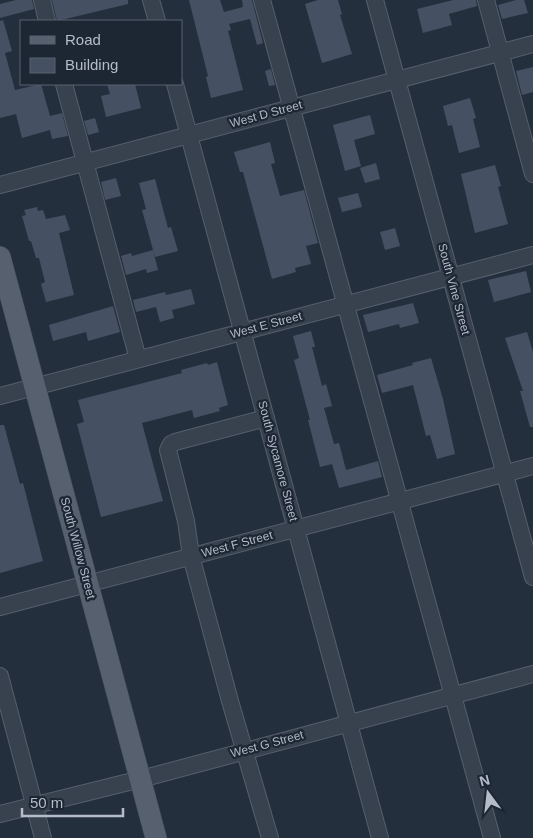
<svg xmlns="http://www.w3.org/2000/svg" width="533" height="838" font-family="Arial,sans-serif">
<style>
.building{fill:#455162}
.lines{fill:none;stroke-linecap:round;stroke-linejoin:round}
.minor-casing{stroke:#565f6c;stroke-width:18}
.major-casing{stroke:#414a57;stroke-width:22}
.minor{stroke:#38414e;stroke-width:16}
.major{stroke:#56606e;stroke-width:21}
.labels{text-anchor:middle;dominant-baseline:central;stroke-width:4.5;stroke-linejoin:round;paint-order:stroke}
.street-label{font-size:12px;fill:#b4bcc9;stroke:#1d2633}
</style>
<rect width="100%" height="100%" fill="#242f3e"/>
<g class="building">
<path d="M16,0H32L34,9L0,18V4Z"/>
<path d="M52,0H128V4L57,21Z"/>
<path d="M189,0H220L224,12L243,7L242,0H252L263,43L257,45L250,19L229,24L231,30L228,31L243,90L211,98L206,77L208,76Z"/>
<path d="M318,0H338L342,14L340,15L352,54L322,63L305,4Z"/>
<path d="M453,0H476L477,6L449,14L452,25L423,33L417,9Z"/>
<path d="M516,0H524L528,13L502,19L498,5Z"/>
<path d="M3,20L12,51L5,53L15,90L41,84L50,116L62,113L68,136L52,139L50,130L22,138L16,114L0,118V21Z"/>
<path d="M533,67V92L522,95L516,71Z"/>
<path d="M271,69L275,85L269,86L265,71Z"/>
<path d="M107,84H135L141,108L106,117L101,96L110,94Z"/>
<path d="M470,98L476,118L473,119L480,147L459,153L452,125L448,126L443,106Z"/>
<path d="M370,115L375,134L354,140L361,166L345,171L333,125Z"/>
<path d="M95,118L99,132L88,135L84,121Z"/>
<path d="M270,142L275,163L271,164L280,196L304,190L318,243L306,246L311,264L295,268L296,272L272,279L243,172H240L234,152Z"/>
<path d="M376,163L380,179L365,183L360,168Z"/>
<path d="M495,165L501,186L498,187L508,224L475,233L461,174Z"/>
<path d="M116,178L121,196L105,200L101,182Z"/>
<path d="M155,179L168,228L171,227L178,251L155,257L142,210L146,209L139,183Z"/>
<path d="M358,193L362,207L342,212L338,198Z"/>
<path d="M37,207L38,211L43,210L46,219L65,215L70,230L59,233L74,295L46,302L41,284L45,282L39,258H36L31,241H29L22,216L26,215L24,210Z"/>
<path d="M395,228L400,246L385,250L380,232Z"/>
<path d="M153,250L158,270L147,273L146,269L126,275L121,256L131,253L132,256Z"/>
<path d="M526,271L531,292L494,302L488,280Z"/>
<path d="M191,289L195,304L172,310L174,318L160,322L156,307L136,312L133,300L165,292L166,295Z"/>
<path d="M413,303L419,323L400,328L399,324L368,332L363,315Z"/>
<path d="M113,306L120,332L88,341L86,332L53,341L49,325Z"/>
<path d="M311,331L315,347H312L322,386L326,384L332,406L324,408L334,444L339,443L346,470L378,461L382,477L339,488L332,464L320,467L308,420H310L294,360L299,358L293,336Z"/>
<path d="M527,332L533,352V427H530L520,391H523L505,338Z"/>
<path d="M431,358L443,399L455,454L437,459L430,435L426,436L413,385L382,393L377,375L413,365L412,363Z"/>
<path d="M217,362L228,405L219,408L220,411L194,418L192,410L142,423L163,501L101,517L77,424L84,422L78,400L182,373L181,370L207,363L208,365Z"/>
<path d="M0,425H4L20,484L23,483L43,561L0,573Z"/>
</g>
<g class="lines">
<defs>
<g id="minor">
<path d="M42,0L47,21"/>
<path d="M151,0L157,21"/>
<path d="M262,0L492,838"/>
<path d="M375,0L533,577"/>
<path d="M486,0L533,174"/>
<path d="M64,84L138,359"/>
<path d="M175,84L380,838"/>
<path d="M0,185L533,44"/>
<path d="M0,396L533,255"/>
<path d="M266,418L175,442L171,444L168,450L186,521L191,556L230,701L270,838"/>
<path d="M0,607L533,466"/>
<path d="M0,676L43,838"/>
<path d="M0,814L141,779L533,674"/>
</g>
<path id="major" d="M0,257L156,838"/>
</defs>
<use href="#minor" class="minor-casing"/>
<use href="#major" class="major-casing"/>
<use href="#minor" class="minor"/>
<use href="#major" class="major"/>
</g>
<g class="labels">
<g class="street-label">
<text transform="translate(266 114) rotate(-15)">West D Street</text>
<text transform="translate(454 289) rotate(75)">South Vine Street</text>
<text transform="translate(266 325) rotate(-15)">West E Street</text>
<text transform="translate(278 461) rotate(75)">South Sycamore Street</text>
<text transform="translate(237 544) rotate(-15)">West F Street</text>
<text transform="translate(78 548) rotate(75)">South Willow Street</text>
<text transform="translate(267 744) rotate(-15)">West G Street</text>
</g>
</g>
<rect x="20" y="20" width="162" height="65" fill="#1d2633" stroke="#59626f"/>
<rect x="30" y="36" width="25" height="8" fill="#56606e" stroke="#59626f"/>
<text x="65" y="45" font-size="15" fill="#b4bcc9">Road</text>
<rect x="30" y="58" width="25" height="15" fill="#455162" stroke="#59626f"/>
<text x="65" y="70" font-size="15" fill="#b4bcc9">Building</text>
<g transform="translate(488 793) rotate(345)" stroke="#1d2633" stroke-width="4" paint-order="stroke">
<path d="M0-4L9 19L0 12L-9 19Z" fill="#b4bcc9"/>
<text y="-8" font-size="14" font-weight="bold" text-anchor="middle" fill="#b4bcc9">N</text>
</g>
<path d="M22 808v8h101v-8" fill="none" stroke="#b4bcc9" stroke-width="2.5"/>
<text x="30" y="808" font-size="15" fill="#b4bcc9" stroke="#1d2633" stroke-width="4" paint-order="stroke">50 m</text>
</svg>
